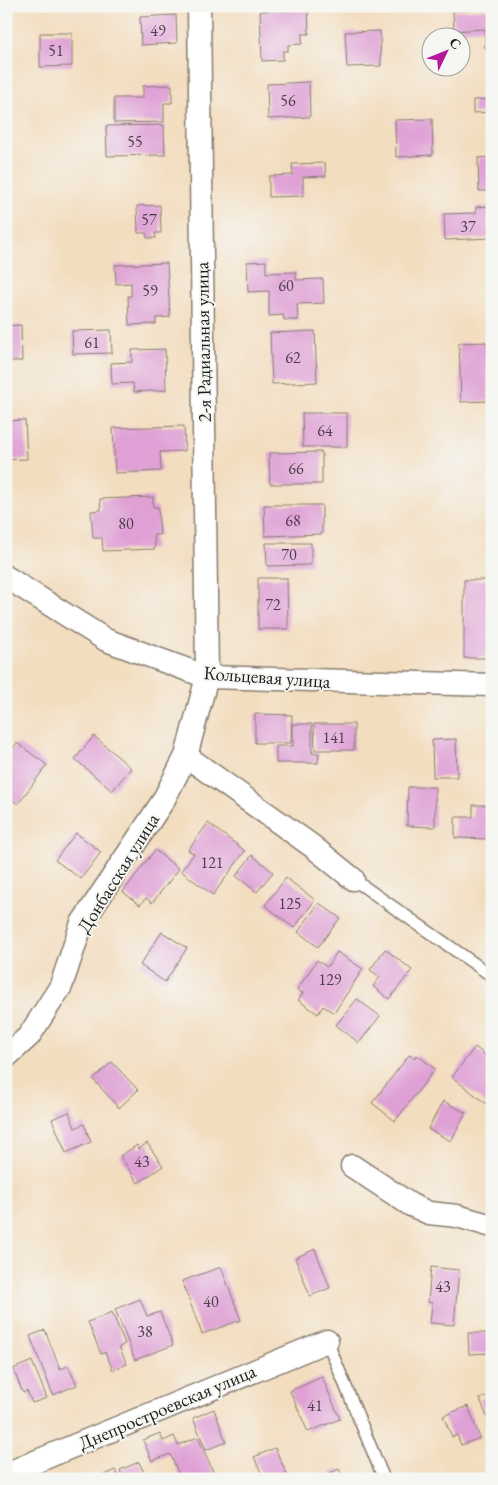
<svg xmlns="http://www.w3.org/2000/svg" width="498" height="1485" font-family="'EB Garamond',serif">
<style>
.building{fill:#dfa1d5}
.lines{fill:none;stroke-linecap:round;stroke-linejoin:round}
.service-casing{stroke:#887c6e;stroke-width:14}
.minor-casing{stroke:#887c6e;stroke-width:25}
.service{stroke:#fff;stroke-width:11}
.minor{stroke:#fff;stroke-width:22}
.labels{text-anchor:middle;dominant-baseline:central;stroke-width:4;stroke-linejoin:round;paint-order:stroke}
.number-label{font-size:16px;fill:#4d3d4a}
.street-label{font-size:19px;fill:#1c1c1c;stroke:#f6f6f2}
</style>
<rect width="100%" height="100%" fill="#f6f6f2"/>
<filter id="ink" filterUnits="userSpaceOnUse"><feTurbulence type="fractalNoise" baseFrequency=".02" numOctaves="2"/><feDisplacementMap in="SourceGraphic" scale="10" xChannelSelector="R" yChannelSelector="G"/><feConvolveMatrix kernelMatrix="1 2 1 2 8 2 1 2 1" color-interpolation-filters="sRGB"/></filter>
<filter id="wash" filterUnits="userSpaceOnUse"><feTurbulence type="fractalNoise" baseFrequency=".0096" numOctaves="4" result="noise"/><feDisplacementMap in="SourceGraphic" scale="20" xChannelSelector="R" yChannelSelector="G"/><feGaussianBlur stdDeviation="1.12" result="paint"/><feColorMatrix in="noise" values="0 0 0 0 0 0 0 0 0 0 0 0 0 0 0 0 0 1.4 0 .05"/><feComposite in="paint" operator="in"/></filter>
<g filter="url(#wash)">
<rect width="100%" height="100%" fill="#f3ddbf"/>
<g id="blocks">
<g class="building">
<path d="M308,9L309,34H302V44L288,45V51H283V60L262,61L260,11Z"/>
<path d="M492,9V48H485V29L454,31L453,11Z"/>
<path d="M176,15L177,43L141,45L140,17Z"/>
<path d="M380,31L381,66L347,67L345,32Z"/>
<path d="M40,33H72V66L40,67Z"/>
<path d="M309,82L310,117L268,119L267,84Z"/>
<path d="M172,85V103H164V122L114,123V98H143V86Z"/>
<path d="M492,99V112L473,113V100Z"/>
<path d="M432,119L433,155L396,157L395,120Z"/>
<path d="M164,125L165,155L107,156L106,126Z"/>
<path d="M492,157V191H479L478,158Z"/>
<path d="M325,163L326,176L303,177V196L269,197V176L293,175L292,164Z"/>
<path d="M160,205L161,233H155L156,238H147L146,233H138L137,206Z"/>
<path d="M492,206V238L445,240L444,214L476,213V207Z"/>
<path d="M266,261V273L296,272V280L323,279L324,303L297,304L298,320H284L283,315L269,316V291L248,292L247,262Z"/>
<path d="M167,263L170,317L156,318V324L129,325L128,296H131V283L116,284L115,265Z"/>
<path d="M21,325L22,361H8L6,326Z"/>
<path d="M111,330L112,353L73,354L72,331Z"/>
<path d="M315,331L317,382L272,384L270,333Z"/>
<path d="M487,342L489,401L461,402L459,343Z"/>
<path d="M165,349L166,390L134,392L133,383L112,384L111,363L132,362V350Z"/>
<path d="M302,413H347V447H303Z"/>
<path d="M25,420L27,459L6,460V421Z"/>
<path d="M184,426L185,451L160,452L161,471L115,473L113,428Z"/>
<path d="M322,452V484H270L269,453Z"/>
<path d="M153,497V507H158L160,535H154L155,549L103,551L102,538H93L91,511L101,510L100,499Z"/>
<path d="M264,505H322V534L265,536Z"/>
<path d="M266,543H311V565L267,566Z"/>
<path d="M258,578H287L288,629H258Z"/>
<rect x="464" y="580" width="28" height="78"/>
<path d="M255,714L292,715L291,743H255Z"/>
<path d="M293,724H312V753H319L318,763H276V746H293Z"/>
<path d="M314,724H354V750H315Z"/>
<path d="M94,736L131,768L112,791L75,759Z"/>
<path d="M456,739L457,777H433L432,740Z"/>
<path d="M17,743L47,765L18,804L6,796V757Z"/>
<path d="M408,787H435V827L407,826Z"/>
<path d="M473,805H492V839L455,838V817H473Z"/>
<path d="M208,823L245,851L213,895L181,871L194,854L188,850Z"/>
<path d="M76,833L101,852L81,879L55,860Z"/>
<path d="M155,850L179,869L152,903L146,898L140,905L123,892Z"/>
<path d="M252,855L273,872L257,892L236,876Z"/>
<path d="M286,878L315,900L294,928L265,905Z"/>
<path d="M319,903L340,918L318,947L298,932Z"/>
<path d="M162,932L187,948L165,982L140,965Z"/>
<path d="M385,949L412,970L389,999L373,986L380,977L370,970Z"/>
<path d="M337,952L363,969L334,1013L323,1006L318,1014L298,1000L303,993L297,990L317,960L327,967Z"/>
<path d="M357,999L380,1016L359,1043L336,1025Z"/>
<path d="M475,1047L492,1060V1100L488,1105L452,1077Z"/>
<path d="M409,1055L414,1058L417,1055L435,1069L395,1121L372,1103Z"/>
<path d="M112,1062L138,1090L119,1108L93,1079Z"/>
<path d="M443,1101L466,1113L451,1141L428,1129Z"/>
<path d="M69,1112L75,1128L84,1124L91,1142L66,1153L52,1119Z"/>
<path d="M147,1143L163,1166L138,1183L120,1156L137,1145L139,1149Z"/>
<path d="M315,1249L330,1288L310,1296L295,1258Z"/>
<path d="M221,1267L241,1320L202,1334L182,1281Z"/>
<path d="M431,1267L459,1270L454,1325L430,1323L432,1303L428,1302Z"/>
<path d="M140,1299L147,1316L160,1312L173,1345L135,1360L115,1309Z"/>
<path d="M112,1312L125,1344L119,1347L127,1364L113,1370L105,1352L101,1354L88,1322Z"/>
<path d="M45,1330L60,1369L68,1366L77,1385L53,1395L30,1336Z"/>
<path d="M468,1333H492V1353L469,1354Z"/>
<path d="M32,1361L47,1398L32,1403L27,1391L23,1393L13,1369Z"/>
<path d="M322,1377L340,1419L308,1432L290,1391Z"/>
<path d="M492,1394V1430L480,1399Z"/>
<path d="M468,1406L480,1438L461,1445L457,1435L452,1437L443,1416Z"/>
<path d="M214,1409L226,1442L206,1450L193,1418Z"/>
<path d="M160,1433L163,1441L174,1436L178,1445L198,1437L214,1474L203,1479H181L170,1454L152,1461L143,1440Z"/>
<path d="M275,1448L289,1479H264L254,1457Z"/>
<path d="M139,1462L146,1477L150,1476L151,1479H123L120,1470Z"/>
<path d="M339,1469L343,1479H318Z"/>
<path d="M115,1470L119,1479H95Z"/>
</g>
</g>
</g>
<g filter="url(#ink)">
<use href="#blocks" fill-opacity="0" stroke="#887c6e" stroke-width="1"/>
<g class="lines">
<defs>
<g id="service">
<path d="M353,879L492,976"/>
<path d="M327,1341L384,1479"/>
</g>
<g id="minor">
<path d="M6,577L106,640L207,677L492,685"/>
<path d="M186,756L312,846L353,879"/>
<path d="M6,1057L29,1036L61,986L82,923L163,801L186,756L207,677L199,6"/>
<path d="M352,1166L411,1205L429,1213L457,1216L492,1226"/>
<path d="M6,1474L327,1341"/>
</g>
</defs>
<use href="#service" class="service-casing"/>
<use href="#minor" class="minor-casing"/>
<use href="#service" class="service"/>
<use href="#minor" class="minor"/>
</g>
</g>
<g class="labels">
<g class="number-label">
<text x="158" y="30">49</text>
<text x="56" y="50">51</text>
<text x="288" y="100">56</text>
<text x="135" y="141">55</text>
<text x="149" y="219">57</text>
<text x="468" y="226">37</text>
<text x="286" y="285">60</text>
<text x="150" y="290">59</text>
<text x="92" y="342">61</text>
<text x="293" y="357">62</text>
<text x="325" y="430">64</text>
<text x="296" y="468">66</text>
<text x="293" y="520">68</text>
<text x="126" y="523">80</text>
<text x="289" y="554">70</text>
<text x="273" y="604">72</text>
<text x="334" y="737">141</text>
<text x="212" y="862">121</text>
<text x="290" y="903">125</text>
<text x="330" y="979">129</text>
<text x="142" y="1161">43</text>
<text x="443" y="1286">43</text>
<text x="211" y="1301">40</text>
<text x="145" y="1331">38</text>
<text x="315" y="1405">41</text>
</g>
<g class="street-label">
<text transform="translate(203 342) rotate(-91)">2-я Радиальная улица</text>
<text transform="translate(267 677) rotate(4)">Кольцевая улица</text>
<text transform="translate(118 873) rotate(-58)">Донбасская улица</text>
<text transform="translate(167 1407) rotate(-23)">Днепростроевская улица</text>
</g>
</g>
<rect width="498" height="1485" fill="none" stroke="#f6f6f2" stroke-width="25"/>
<g transform="translate(446 52) rotate(47)"><circle r="24" fill="#f6f6f2" stroke="#9f9f9c"/>
<path d="M0-4L9 19L0 12L-9 19Z" fill="#b5179e"/>
<text y="-8" font-size="14" font-weight="bold" text-anchor="middle" fill="#1c1c1c">С</text>
</g>
</svg>
